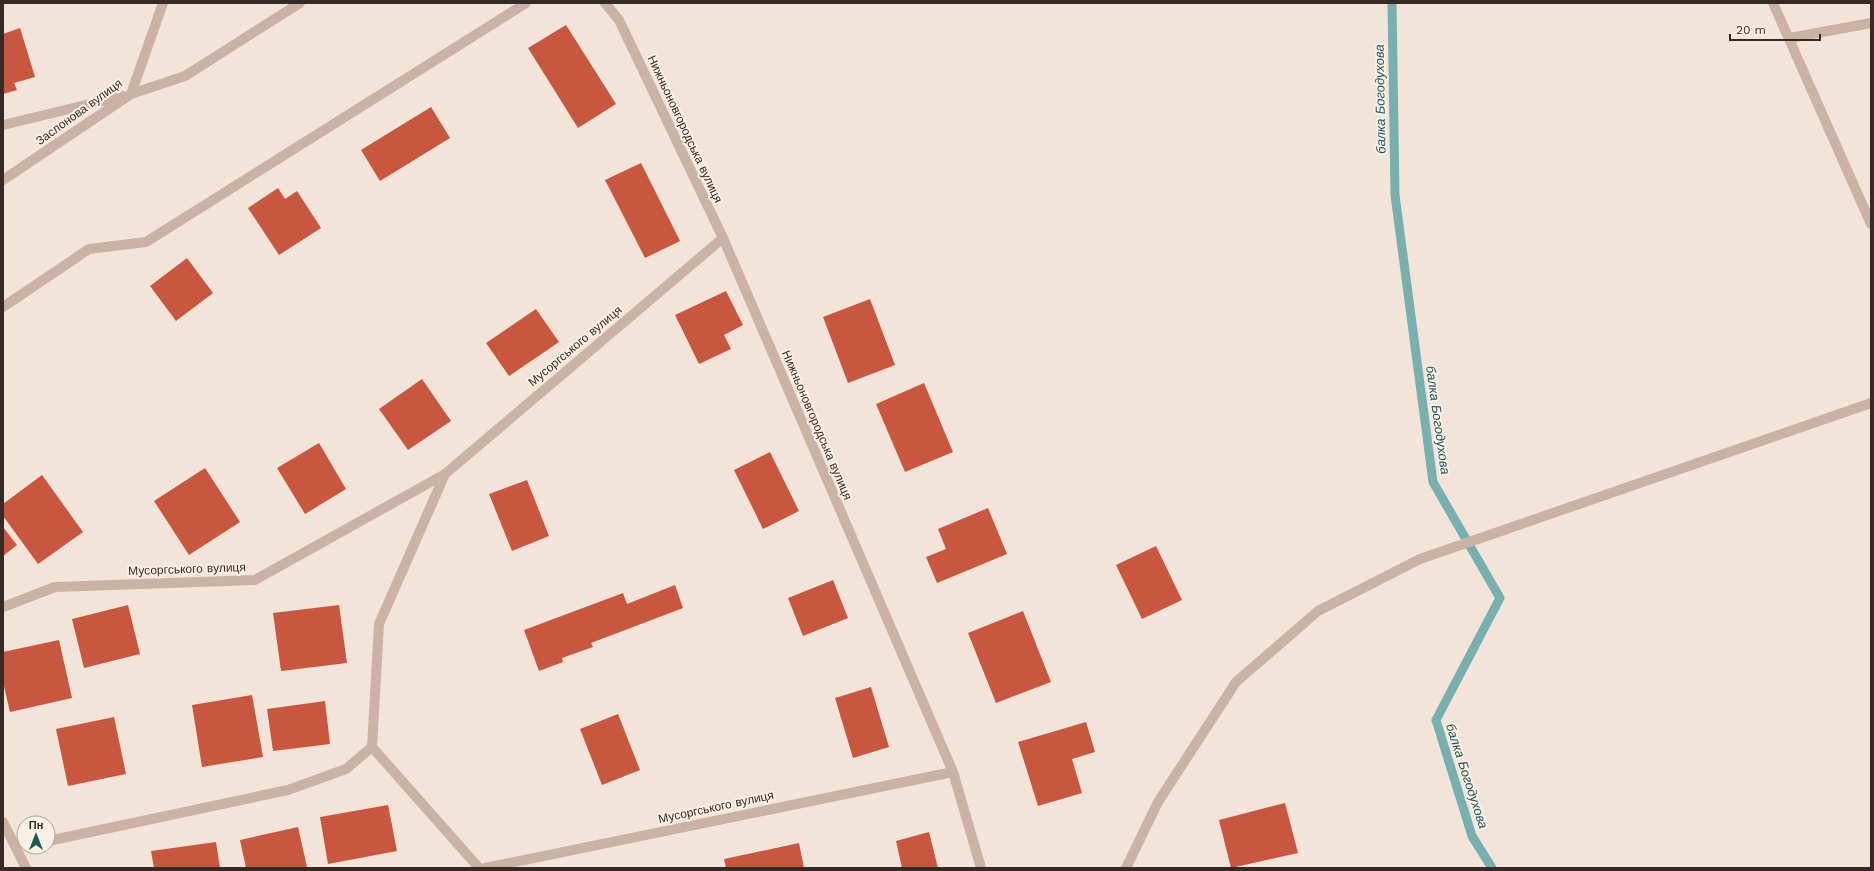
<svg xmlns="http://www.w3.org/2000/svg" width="1874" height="871" font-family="'Work Sans',sans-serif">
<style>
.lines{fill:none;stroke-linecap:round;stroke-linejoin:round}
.stream{stroke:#77b0ae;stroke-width:9}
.building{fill:#c95740}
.service{stroke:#cab3a5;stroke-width:10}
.minor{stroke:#cab3a5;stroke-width:10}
.labels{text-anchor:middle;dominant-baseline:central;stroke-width:4;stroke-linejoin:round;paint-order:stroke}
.street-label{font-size:12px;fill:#362a26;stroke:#faefe5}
.water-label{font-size:13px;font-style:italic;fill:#1b5858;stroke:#faefe5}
</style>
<rect width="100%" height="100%" fill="#f2e4d9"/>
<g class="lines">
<path class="stream" d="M1392,3L1395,195L1433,482L1500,598L1436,720L1472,836L1492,868"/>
</g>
<g class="building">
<path d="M566,25L616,104L578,128L528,48Z"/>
<path d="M20,28L35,77L14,83L17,90L3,94V34Z"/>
<path d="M431,107L450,138L380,181L361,150Z"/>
<path d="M641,163L680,241L645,258L605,180Z"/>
<path d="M278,188L285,199L297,191L321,228L279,255L248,208Z"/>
<path d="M187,258L213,293L176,321L150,286Z"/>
<path d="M726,291L743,325L724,335L731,349L699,364L675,315Z"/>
<path d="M870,299L895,365L848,383L823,317Z"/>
<path d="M536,309L559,342L509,376L486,343Z"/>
<path d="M422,379L451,421L408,450L379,409Z"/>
<path d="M924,383L953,452L905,472L876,404Z"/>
<path d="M319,443L346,489L305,514L277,468Z"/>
<path d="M770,452L799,511L763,529L734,470Z"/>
<path d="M205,468L240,522L189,555L154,501Z"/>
<path d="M42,475L83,532L38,564L3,516V504Z"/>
<path d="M527,480L549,536L512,551L489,494Z"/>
<path d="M988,508L1007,554L937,583L926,557L946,549L938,529Z"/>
<path d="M3,527L17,545L3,556Z"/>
<path d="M1156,546L1182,600L1142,619L1116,565Z"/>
<path d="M833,580L848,618L803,636L788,598Z"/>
<path d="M675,585L683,608L591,643L593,647L562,658L563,662L539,671L524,630L623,593L627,604Z"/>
<path d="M128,605L140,654L84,668L72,619Z"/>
<path d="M339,605L347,663L281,671L273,613Z"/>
<path d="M1023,611L1051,682L996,703L968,633Z"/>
<path d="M59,640L72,698L10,712L3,682V652Z"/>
<path d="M871,687L889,747L853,758L835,698Z"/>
<path d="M252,695L263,757L202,767L192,705Z"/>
<path d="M325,701L330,744L273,751L267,709Z"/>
<path d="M618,714L640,770L602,785L580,729Z"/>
<path d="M114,717L126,774L68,786L56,729Z"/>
<path d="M1086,722L1095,752L1072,759L1082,793L1038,806L1018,742Z"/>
<path d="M1285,803L1298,853L1231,868L1219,820Z"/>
<path d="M388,805L397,851L328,864L320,817Z"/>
<path d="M298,827L307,867L246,868L240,840Z"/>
<path d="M929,832L938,868H902L896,841Z"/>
<path d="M216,842L220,868H154L151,851Z"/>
<path d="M799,843L804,868H726L724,859Z"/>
</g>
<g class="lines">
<g class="service">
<path d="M131,94L185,76L300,3"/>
<path d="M3,307L89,249L146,242L526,3"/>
<path d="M48,841L288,790L346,769L372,747"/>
</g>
<g class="minor">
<path d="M605,3L619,20L723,238L953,772L981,868"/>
<path d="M1773,3L1871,224"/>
<path d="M1790,38L1871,23"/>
<path d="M3,125L123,96"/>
<path d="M3,180L131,94L163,3"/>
<path d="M445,474L379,624L372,747L479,868"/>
<path d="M3,607L55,587L255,580L445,474L723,238"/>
<path d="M3,822L26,868"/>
<path d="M485,868L953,772"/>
<path d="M1126,868L1158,802L1236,682L1318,611L1420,559L1871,403"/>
</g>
</g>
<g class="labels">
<g class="street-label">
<text transform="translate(79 112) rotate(-36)">Заслонова вулиця</text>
<text transform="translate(685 129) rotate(65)">Нижньоновгородська вулиця</text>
<text transform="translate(575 346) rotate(-40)">Мусоргського вулиця</text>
<text transform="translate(817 425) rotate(67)">Нижньоновгородська вулиця</text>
<text transform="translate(187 569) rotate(-2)">Мусоргського вулиця</text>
<text transform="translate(716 807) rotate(-12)">Мусоргського вулиця</text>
</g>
<g class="water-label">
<text transform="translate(1380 99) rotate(-91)">балка Богодухова</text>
<text transform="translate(1438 420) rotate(82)">балка Богодухова</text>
<text transform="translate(1467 776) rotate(72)">балка Богодухова</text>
</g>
</g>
<rect width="1874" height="871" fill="none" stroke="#362a26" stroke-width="8"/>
<g transform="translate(36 835)"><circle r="19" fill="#faefe5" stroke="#aca099"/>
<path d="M0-3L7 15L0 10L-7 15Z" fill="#1b5858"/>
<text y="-6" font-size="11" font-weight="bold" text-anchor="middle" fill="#362a26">Пн</text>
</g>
<path d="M1730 34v6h90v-6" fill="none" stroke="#362a26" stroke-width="2"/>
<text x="1736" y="34" font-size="12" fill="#362a26" stroke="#faefe5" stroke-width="3" paint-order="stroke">20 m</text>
</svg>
